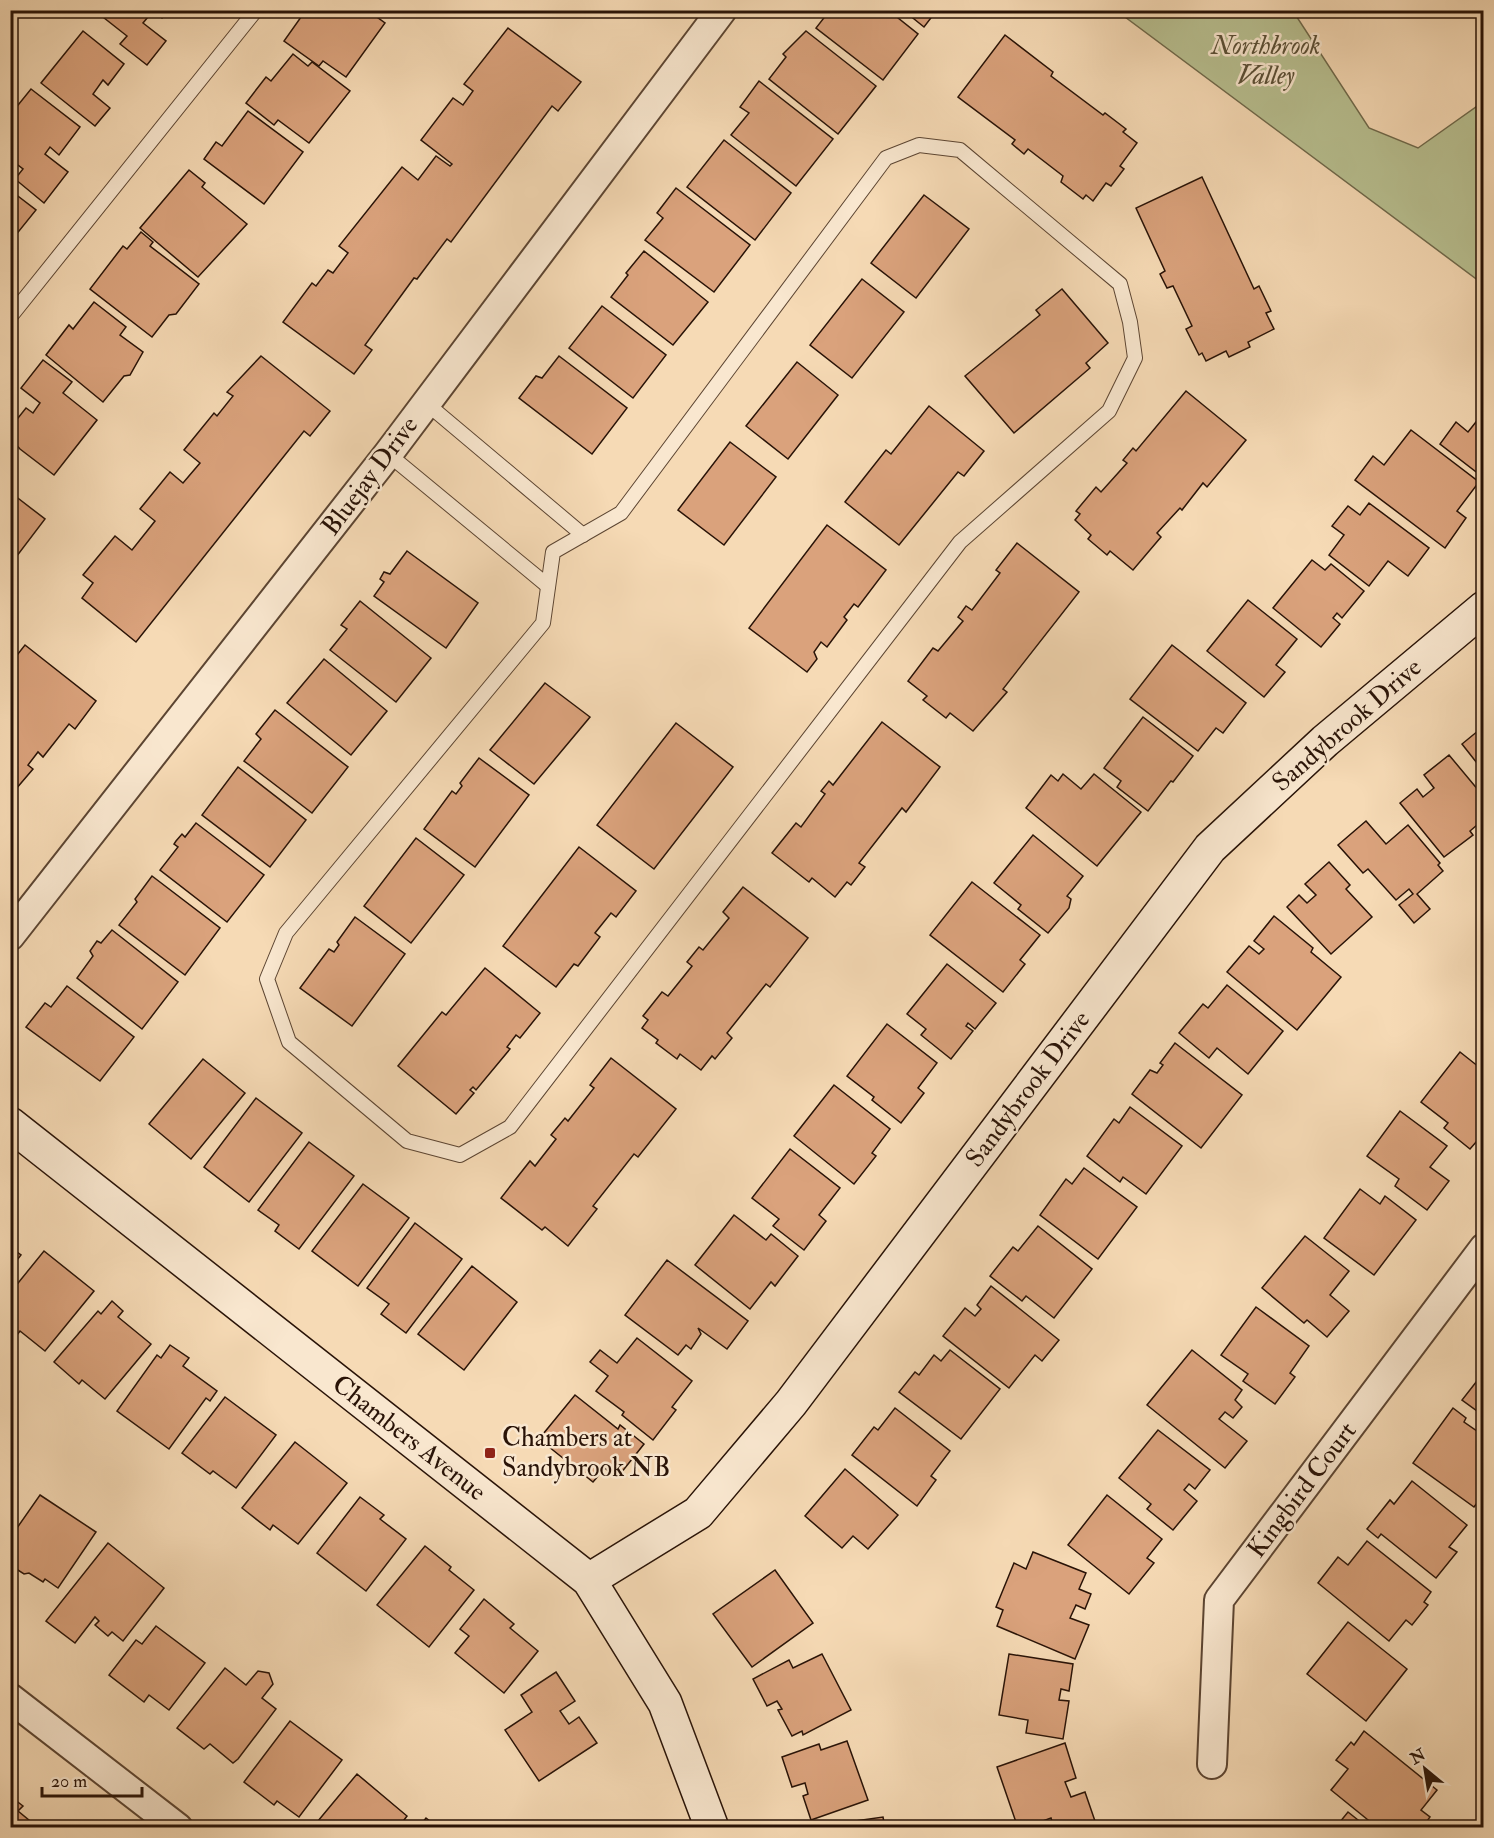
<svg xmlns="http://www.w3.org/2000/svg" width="1494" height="1838" font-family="'IM FELL Double Pica',serif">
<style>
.green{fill:#b8c091;stroke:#706a4c;stroke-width:1.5}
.building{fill:#daa27c;stroke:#291307;stroke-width:1.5}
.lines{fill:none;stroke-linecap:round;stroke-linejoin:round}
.lane-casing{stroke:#5c4532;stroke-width:16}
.street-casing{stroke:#5c4532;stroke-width:32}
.secondary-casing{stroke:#291307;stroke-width:36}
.lane{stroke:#f9e7cf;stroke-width:14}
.street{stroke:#f9e7cf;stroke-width:28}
.secondary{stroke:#f9e7cf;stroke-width:33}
.poi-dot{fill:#8f2418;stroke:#f9e7cf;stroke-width:2}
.labels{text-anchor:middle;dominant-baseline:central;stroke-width:5;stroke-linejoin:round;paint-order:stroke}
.park-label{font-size:26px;font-style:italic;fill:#5b5037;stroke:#f9e7cf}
.street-label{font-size:26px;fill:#291307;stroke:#f9e7cf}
.poi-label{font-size:26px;fill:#291307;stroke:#f9e7cf;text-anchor:start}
</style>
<rect width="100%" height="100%" fill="#f6dab5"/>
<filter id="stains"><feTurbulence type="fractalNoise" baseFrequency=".00333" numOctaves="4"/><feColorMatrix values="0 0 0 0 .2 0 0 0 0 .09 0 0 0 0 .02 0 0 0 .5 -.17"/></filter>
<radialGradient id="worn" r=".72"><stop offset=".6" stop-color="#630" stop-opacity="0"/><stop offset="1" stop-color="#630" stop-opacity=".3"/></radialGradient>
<path class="green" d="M1117,11H1293L1369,128L1418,148L1483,102V284Z"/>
<g class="building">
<path d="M94,10H168L162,18L153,11L143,23L166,41L147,65L120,44L127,36Z"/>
<path d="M306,10H367L385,23L346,77L323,61L319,66L284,41Z"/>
<path d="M830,10H888L918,34L883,80L816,28Z"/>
<path d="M903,10H937L924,27Z"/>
<path d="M508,28L581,82L558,111L552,106L451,242L447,239L417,279L414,278L365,345L372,350L354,374L283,322L312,283L316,286L328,270L333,273L348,253L339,246L402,167L418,180L436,156L450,166L452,164L421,140L453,98L463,105L473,91L464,84Z"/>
<path d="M83,31L124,64L108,85L103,80L93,94L110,108L95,126L41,83Z"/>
<path d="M806,31L876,86L838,134L769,79L786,57L783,54Z"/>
<path d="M1005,35L1053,72L1051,76L1103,115L1105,113L1126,129L1123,132L1137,143L1120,166L1124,169L1111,186L1106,183L1093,201L1086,195L1083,199L1061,182L1063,176L1028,149L1024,154L1012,144L1015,140L958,97Z"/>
<path d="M293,54L308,66L312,62L350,91L309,143L278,120L274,125L246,103L266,77L271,81Z"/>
<path d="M759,81L833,139L796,186L731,135L749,113L740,107Z"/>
<path d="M31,89L80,127L59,155L50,147L45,154L68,172L44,203L15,179L23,169L10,159V115Z"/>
<path d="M248,111L303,152L264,204L204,159L216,142L222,146Z"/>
<path d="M724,140L791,193L755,240L687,187Z"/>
<path d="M189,170L205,183L202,187L247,224L198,277L140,228Z"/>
<path d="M1202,177L1254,289L1259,286L1271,311L1266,313L1274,329L1248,342L1250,347L1229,357L1226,351L1206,361L1202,353L1199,355L1186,329L1192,326L1173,286L1167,288L1160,274L1165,271L1136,208Z"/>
<path d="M676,188L750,245L714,292L645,240L663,218L657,213Z"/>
<path d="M10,190L36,210L15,236L10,232Z"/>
<path d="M924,195L969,229L916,298L871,263Z"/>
<path d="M141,232L153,242L150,246L199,284L176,314L169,315L152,337L90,289L123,246L127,249Z"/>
<path d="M644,251L708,302L673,345L611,297L628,275L626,273Z"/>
<path d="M862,279L904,312L852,378L810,345Z"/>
<path d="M1062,289L1108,343L1086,363L1090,368L1014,433L965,376L1040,315L1036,310Z"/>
<path d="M94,302L126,327L120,335L143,352L130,375L124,376L103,402L46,355L69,325L73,329Z"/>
<path d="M602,306L666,355L633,398L569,348Z"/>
<path d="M261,356L330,411L310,436L304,431L136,642L82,598L93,583L83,575L115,536L132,550L155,521L140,509L170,472L183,483L200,463L184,450L214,413L217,416L233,396L227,392Z"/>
<path d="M559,356L627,408L592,454L519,398L536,376L542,378Z"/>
<path d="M43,360L72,382L63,393L97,420L54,475L20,449L12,440L15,435L10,431V428L26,408L33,413L40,403L21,388Z"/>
<path d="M797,362L838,395L788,459L746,426Z"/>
<path d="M1186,391L1246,440L1207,487L1203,483L1182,510L1180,508L1157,533L1161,537L1133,570L1110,551L1107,555L1088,539L1091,535L1075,520L1080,514L1076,511L1096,487L1101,492L1127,463L1123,460L1133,448L1136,451Z"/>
<path d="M929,406L984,451L964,476L958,472L899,545L845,502L886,450L891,454Z"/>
<path d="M1484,412V478L1440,444L1456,422L1468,432Z"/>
<path d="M1411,430L1479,482L1457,511L1466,518L1445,548L1355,480L1373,456L1384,465Z"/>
<path d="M730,442L776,477L724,545L678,510Z"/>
<path d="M10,492L45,519L10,565Z"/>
<path d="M1369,503L1429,548L1408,576L1388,561L1369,586L1329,555L1344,535L1332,526L1348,506L1360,515Z"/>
<path d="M827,525L886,570L858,607L854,604L844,617L847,620L827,647L821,642L814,652L817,659L807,672L749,628Z"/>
<path d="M1017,543L1079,592L1003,689L1007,692L973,731L950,713L946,718L923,700L927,696L908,681L933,648L938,651L963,621L958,617L966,606L972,610L1000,573L996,570Z"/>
<path d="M407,551L478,603L446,648L374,596L384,582L380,579L384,572L390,574Z"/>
<path d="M1312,560L1325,570L1331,564L1364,591L1342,618L1337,613L1333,618L1340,624L1321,647L1273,608Z"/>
<path d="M1248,600L1297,639L1276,665L1285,672L1264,697L1207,651Z"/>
<path d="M360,601L431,658L396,702L330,650L347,629L341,625Z"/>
<path d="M25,645L96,701L75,729L69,724L43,757L38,752L28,765L33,769L10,796V664Z"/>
<path d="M1172,645L1246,703L1223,733L1216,728L1198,751L1130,699Z"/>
<path d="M324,659L387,711L351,755L287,703Z"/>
<path d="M545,683L590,717L534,784L490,750Z"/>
<path d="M275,710L348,767L312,813L244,761L261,739L256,734Z"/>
<path d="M1143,717L1193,756L1173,782L1171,781L1170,782L1148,811L1117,787L1121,781L1104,768Z"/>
<path d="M882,722L940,767L906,812L902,808L859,863L865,867L851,885L847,882L835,897L812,878L809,882L772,853L796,823L801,827L825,794L821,791L829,781L833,785Z"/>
<path d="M676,723L733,767L654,869L597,825Z"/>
<path d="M1484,726V772L1462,744Z"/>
<path d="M1449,755L1484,797V819L1470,831L1473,835L1444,857L1400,803L1417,789L1423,797L1434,788L1424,775Z"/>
<path d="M479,758L529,795L475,867L424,829L452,791L456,794L462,786L460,783Z"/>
<path d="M238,767L306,820L270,867L202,815Z"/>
<path d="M1063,774L1081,789L1094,774L1141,812L1097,866L1026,808L1051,775L1058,781Z"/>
<path d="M1366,821L1386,844L1408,825L1440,863L1438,865L1443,871L1417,894L1430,909L1414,923L1399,905L1413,894L1409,889L1396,900L1368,869L1363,873L1338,845Z"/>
<path d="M196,823L264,875L227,922L160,870L178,847L174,844L176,841L182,834L185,837Z"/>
<path d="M1033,835L1083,876L1067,896L1071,899L1069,908L1048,933L1018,909L1021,905L994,883Z"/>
<path d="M416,838L464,875L411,943L364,906Z"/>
<path d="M579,847L636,891L616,917L611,913L595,933L600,937L578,966L574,964L556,987L503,946Z"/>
<path d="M1329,862L1350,885L1346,889L1372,917L1331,954L1287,907L1299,895L1307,903L1316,895L1305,884Z"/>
<path d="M152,876L220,928L185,975L119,925L137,902L135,899Z"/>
<path d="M972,882L1040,935L1020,960L1025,964L1003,992L930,935Z"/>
<path d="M743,887L808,938L770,987L766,984L727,1033L732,1038L715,1059L712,1056L701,1070L680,1054L677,1059L656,1043L658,1040L642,1028L648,1020L643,1016L662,992L668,996L692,966L687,962L699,947L703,950L729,918L723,912Z"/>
<path d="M1274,916L1313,948L1311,952L1341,977L1297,1030L1227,972L1249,946L1259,954L1264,949L1254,941Z"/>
<path d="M355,917L405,954L352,1026L300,988L329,949L334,952L339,945L337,942Z"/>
<path d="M112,930L178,982L142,1029L77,978L93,956L90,951L97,941L101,943Z"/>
<path d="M947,964L996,1003L975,1029L968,1023L966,1026L973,1031L951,1059L921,1035L926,1029L907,1014Z"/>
<path d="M485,968L540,1013L520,1038L516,1035L507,1047L510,1049L476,1090L473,1087L470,1090L474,1093L456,1114L398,1066L442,1012L446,1015Z"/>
<path d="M1227,985L1283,1031L1248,1074L1217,1048L1209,1058L1179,1033L1203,1004L1208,1008Z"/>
<path d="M67,986L134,1037L100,1081L26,1027L45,1003L51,1007Z"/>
<path d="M887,1024L937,1063L918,1088L924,1093L901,1123L872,1100L874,1097L847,1076Z"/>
<path d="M1175,1043L1242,1095L1201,1148L1132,1094L1150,1070L1157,1073L1163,1065L1160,1063Z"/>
<path d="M1460,1052L1484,1071V1133L1470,1149L1444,1128L1448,1123L1421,1102Z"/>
<path d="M611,1058L676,1109L638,1157L634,1154L593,1206L597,1209L568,1246L545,1227L542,1230L501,1198L530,1161L535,1166L556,1139L551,1135L565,1118L568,1121L594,1088L590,1085Z"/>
<path d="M203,1059L245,1093L191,1159L149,1124Z"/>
<path d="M834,1085L890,1129L872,1153L876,1156L854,1184L794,1136Z"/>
<path d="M256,1098L302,1133L249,1202L204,1167Z"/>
<path d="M1130,1107L1182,1146L1146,1194L1123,1177L1120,1182L1087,1156L1114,1119L1119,1123Z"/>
<path d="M1400,1111L1447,1146L1430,1167L1449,1181L1427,1210L1395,1186L1399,1179L1367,1156Z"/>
<path d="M309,1142L354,1176L299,1249L275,1231L279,1225L258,1210Z"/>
<path d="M790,1149L840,1188L819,1215L826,1221L804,1250L773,1226L779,1219L752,1198Z"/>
<path d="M1084,1168L1137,1207L1098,1259L1040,1215L1066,1179L1072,1184Z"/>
<path d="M363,1184L409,1218L358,1286L312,1251Z"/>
<path d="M1360,1189L1380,1204L1385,1196L1416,1220L1374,1275L1324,1238Z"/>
<path d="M734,1215L766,1240L771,1234L798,1256L775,1286L771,1282L750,1309L695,1265Z"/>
<path d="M415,1223L462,1259L406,1333L381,1314L389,1304L367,1288Z"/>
<path d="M1038,1226L1092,1269L1054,1318L1026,1296L1022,1301L990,1276L1013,1247L1018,1251Z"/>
<path d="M1305,1236L1349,1271L1330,1295L1349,1311L1327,1337L1307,1320L1304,1323L1262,1288Z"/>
<path d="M10,1247L21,1255L10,1269Z"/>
<path d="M44,1251L94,1291L45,1351L20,1331L17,1335L10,1330V1293Z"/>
<path d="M667,1260L748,1321L727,1349L698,1328L701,1334L691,1349L686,1345L678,1355L625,1315Z"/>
<path d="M472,1266L517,1302L464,1370L418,1334Z"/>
<path d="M991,1286L1059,1340L1042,1361L1035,1355L1009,1388L943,1336L965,1308L975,1316L981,1309L977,1305Z"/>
<path d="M112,1301L123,1311L118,1317L151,1344L105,1399L82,1380L79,1384L54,1362L98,1311L101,1314Z"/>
<path d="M1256,1307L1309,1346L1290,1373L1295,1377L1275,1404L1243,1381L1248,1374L1221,1355Z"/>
<path d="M637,1338L692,1381L672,1407L676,1410L653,1440L622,1415L624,1412L596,1391L608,1376L590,1362L600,1350L617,1363Z"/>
<path d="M170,1345L189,1358L183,1366L217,1391L210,1401L206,1398L169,1449L117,1411L157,1355L161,1358Z"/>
<path d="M950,1350L1000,1389L961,1439L899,1392L915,1372L919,1375L934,1355L941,1361Z"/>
<path d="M1192,1350L1242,1390L1235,1400L1242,1407L1233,1418L1225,1412L1219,1419L1247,1441L1225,1468L1147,1405Z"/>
<path d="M1484,1372V1416L1462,1400Z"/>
<path d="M575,1395L618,1429L620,1425L644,1444L621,1473L614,1467L609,1472L605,1468L593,1482L539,1439Z"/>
<path d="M225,1397L276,1435L236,1488L213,1471L210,1474L182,1453Z"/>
<path d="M895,1408L950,1451L931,1476L936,1480L917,1506L852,1455L874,1427L878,1430Z"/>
<path d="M1453,1408L1466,1418L1464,1422L1484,1436V1494L1474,1507L1413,1463Z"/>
<path d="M1158,1430L1210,1470L1195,1489L1189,1484L1184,1490L1197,1501L1173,1530L1147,1509L1151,1504L1119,1478Z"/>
<path d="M295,1442L347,1483L298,1544L273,1525L270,1530L242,1508Z"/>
<path d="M10,1454L15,1455L10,1510Z"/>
<path d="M845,1469L898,1515L868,1549L853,1536L842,1548L805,1516Z"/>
<path d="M1412,1481L1467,1525L1449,1547L1457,1552L1436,1578L1381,1534L1378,1538L1367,1529L1390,1500L1394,1504Z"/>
<path d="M40,1495L96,1532L58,1588L45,1579L43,1582L29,1573L24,1574L10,1565V1538Z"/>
<path d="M1107,1495L1162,1539L1147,1558L1154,1563L1129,1594L1068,1545Z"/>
<path d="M360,1497L384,1515L380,1519L406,1539L366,1591L317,1553Z"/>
<path d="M1367,1541L1431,1592L1424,1602L1428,1605L1412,1625L1406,1620L1389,1641L1318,1583L1338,1557L1348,1565Z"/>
<path d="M108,1543L164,1588L123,1641L112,1632L108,1636L95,1625L99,1621L95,1617L75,1643L46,1621Z"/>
<path d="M425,1546L451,1567L449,1570L474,1590L429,1647L377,1605Z"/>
<path d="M1033,1552L1086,1573L1079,1589L1091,1594L1085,1609L1076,1605L1070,1618L1089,1625L1075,1659L997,1626L1003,1610L996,1607L1014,1563L1026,1569Z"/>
<path d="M775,1570L813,1623L752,1667L713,1614Z"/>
<path d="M484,1599L514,1624L510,1628L538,1651L504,1693L455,1653L469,1636L460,1629Z"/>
<path d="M1348,1622L1407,1669L1366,1721L1307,1674Z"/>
<path d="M156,1626L205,1663L169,1710L149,1695L144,1702L109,1675L136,1640L142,1644Z"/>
<path d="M822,1654L851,1710L803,1735L802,1731L792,1736L778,1710L782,1709L777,1701L767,1706L753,1679L789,1660L793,1668Z"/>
<path d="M1009,1654L1073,1664L1069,1691L1061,1689L1059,1700L1069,1701L1063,1739L1026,1733L1028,1720L999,1715Z"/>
<path d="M225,1668L246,1685L258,1671L269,1673L273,1684L262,1698L276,1709L238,1759L233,1763L210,1744L204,1749L177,1728Z"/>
<path d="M556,1672L575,1701L560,1711L569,1724L579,1717L597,1743L539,1781L505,1730L532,1712L521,1695Z"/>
<path d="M290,1721L342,1760L299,1817L277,1801L274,1805L244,1782Z"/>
<path d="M1364,1731L1437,1790L1421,1810L1430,1817L1422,1828H1378L1331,1790L1348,1769L1336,1760L1351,1742L1354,1745Z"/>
<path d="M847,1741L868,1800L811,1820L803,1796L808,1794L805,1783L792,1787L782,1757L819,1744L821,1750Z"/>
<path d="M1065,1743L1076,1778L1065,1782L1071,1797L1085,1792L1095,1821L1077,1828H1054L1051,1818L1024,1828H1018L997,1767Z"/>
<path d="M357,1774L407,1816L398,1828H314L313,1827Z"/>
<path d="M10,1796L23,1806L18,1811L30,1821L25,1828H10Z"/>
<path d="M1348,1812L1368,1828H1335Z"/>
<path d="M883,1817L885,1828H820V1826Z"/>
<path d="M426,1818L439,1828H418Z"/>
</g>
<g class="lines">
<defs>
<g id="lane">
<path d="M919,145L960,150L1120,284L1130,322L1135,358L1109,411L960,542L510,1127L460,1155L407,1141L289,1042L267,979L286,933L543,623L553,552L621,513L886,158Z"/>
<path d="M10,317L256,10"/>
<path d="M426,403L583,535"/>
<path d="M388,454L548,586"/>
</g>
<g id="street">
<path d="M10,936L388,454L722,10"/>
<path d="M10,1698L178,1828"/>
<path d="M1212,1764L1219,1600L1484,1248"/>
</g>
<g id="secondary">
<path d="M10,1124L589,1580L665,1703L712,1828"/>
<path d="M589,1580L698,1513L791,1403L1210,848L1325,741L1484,608"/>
</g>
</defs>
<use href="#lane" class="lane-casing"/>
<use href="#street" class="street-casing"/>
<use href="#secondary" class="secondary-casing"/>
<use href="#lane" class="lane"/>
<use href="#street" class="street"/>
<use href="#secondary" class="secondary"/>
</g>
<rect class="poi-dot" x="484" y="1447" width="12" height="12" rx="3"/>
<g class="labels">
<g class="park-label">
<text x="1266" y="46">Northbrook<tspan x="1266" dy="30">Valley</tspan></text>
</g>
<g class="street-label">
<text transform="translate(370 476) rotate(-53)">Bluejay Drive</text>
<text transform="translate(1347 725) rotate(-41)">Sandybrook Drive</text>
<text transform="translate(1028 1089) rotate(-53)">Sandybrook Drive</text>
<text transform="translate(409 1438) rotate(38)">Chambers Avenue</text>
<text transform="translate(1302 1490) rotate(-53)">Kingbird Court</text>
</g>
<g class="poi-label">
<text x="502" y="1438">Chambers at<tspan x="502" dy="30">Sandybrook NB</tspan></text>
</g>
</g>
<rect width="1494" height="1838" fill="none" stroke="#f6dab5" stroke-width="36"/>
<rect x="12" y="12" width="1470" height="1814" fill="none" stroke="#291307" stroke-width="3"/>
<rect x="18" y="18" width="1458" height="1802" fill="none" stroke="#291307" stroke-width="1.5"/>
<g transform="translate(1425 1769) rotate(330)" stroke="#f9e7cf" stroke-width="4.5" paint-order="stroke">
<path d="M0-4.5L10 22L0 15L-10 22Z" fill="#291307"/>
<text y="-9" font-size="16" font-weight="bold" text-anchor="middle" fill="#291307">N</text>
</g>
<path d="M42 1787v9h100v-9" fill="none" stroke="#291307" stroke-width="3"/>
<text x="51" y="1787" font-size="18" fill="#291307" stroke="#f9e7cf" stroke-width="4.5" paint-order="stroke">20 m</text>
<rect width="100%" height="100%" filter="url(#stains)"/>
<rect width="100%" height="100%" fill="url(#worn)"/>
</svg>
